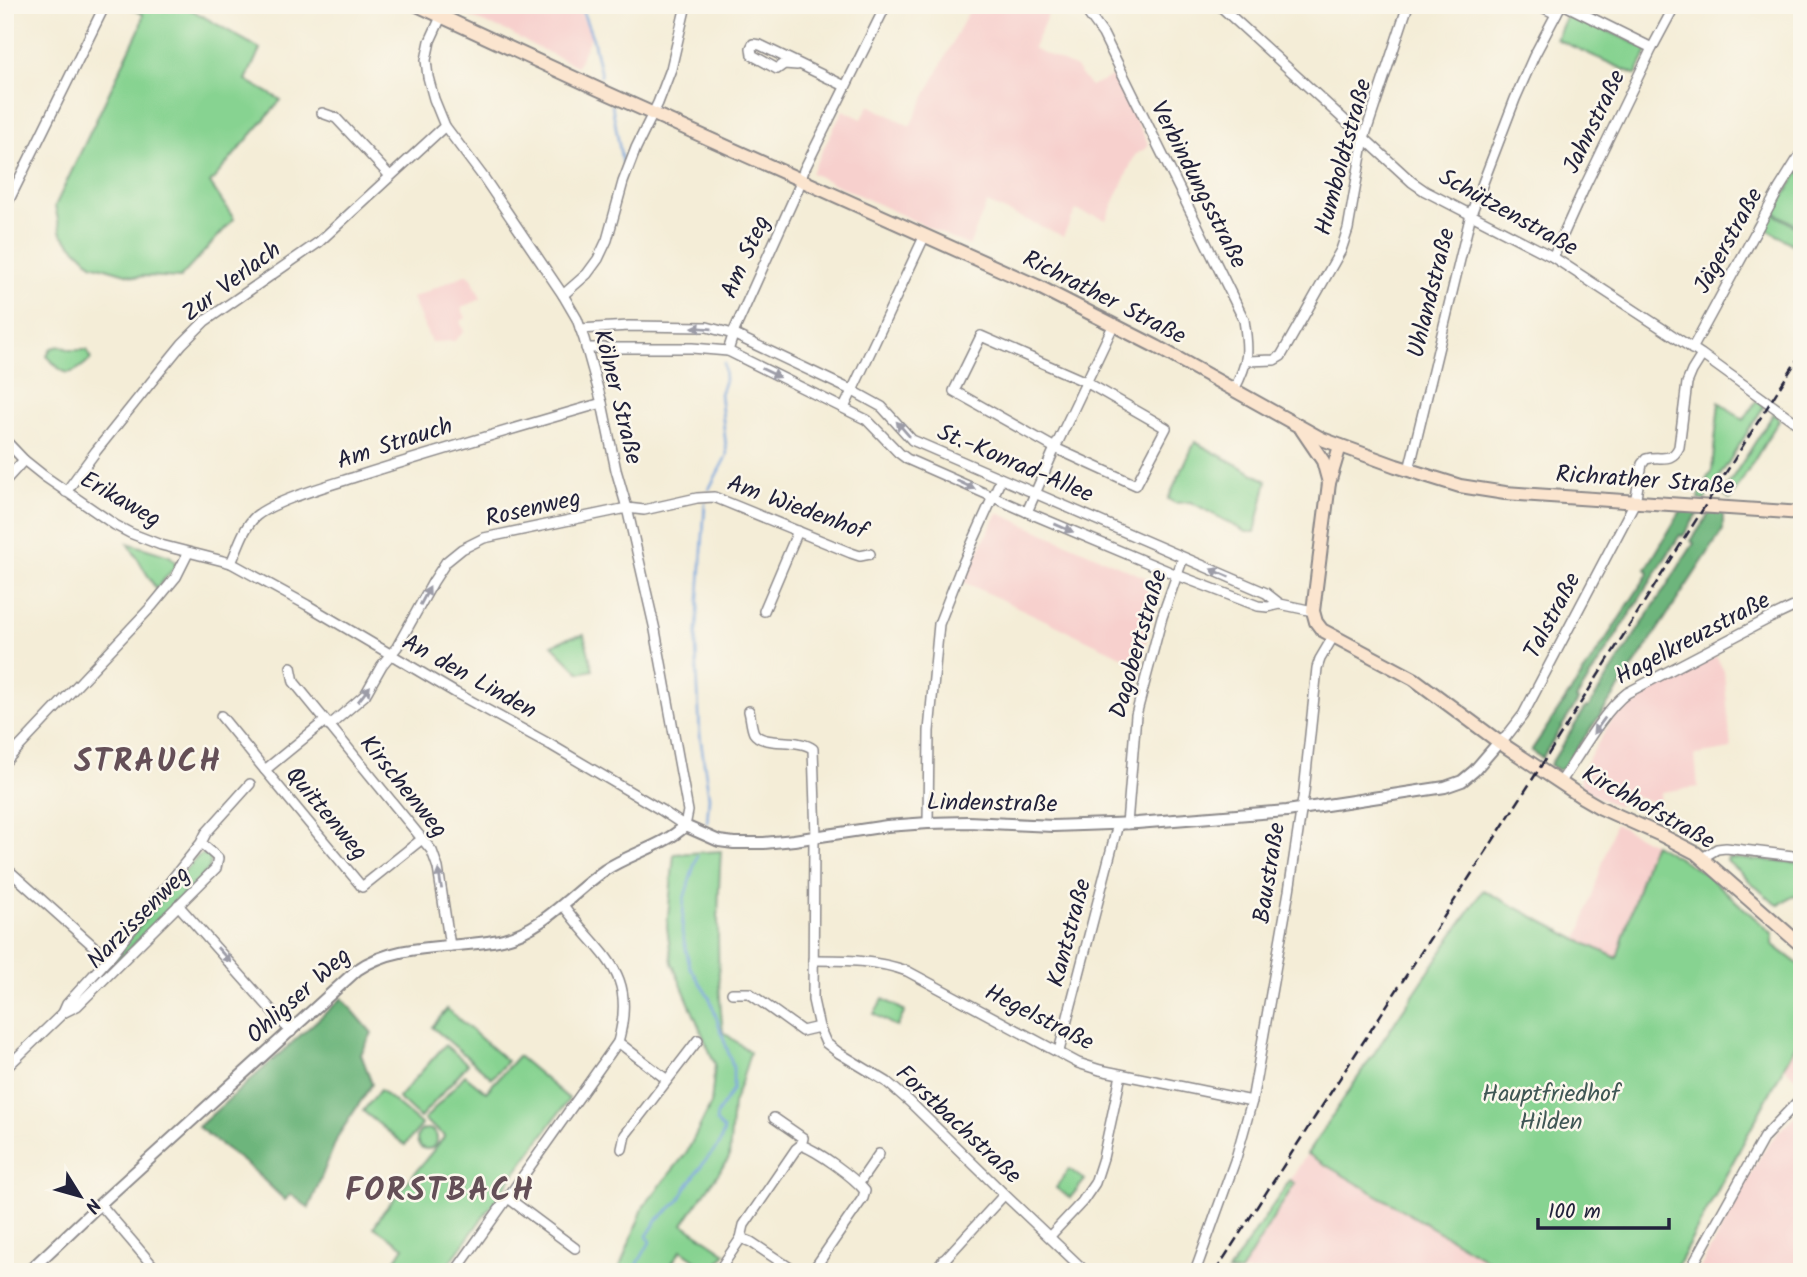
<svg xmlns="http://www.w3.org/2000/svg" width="1807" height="1277" font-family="Kalam,sans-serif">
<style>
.built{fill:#f7d0cd}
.green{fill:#87d391;stroke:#547a66;stroke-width:2}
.forest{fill:#6db57b;stroke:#486c5b;stroke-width:2}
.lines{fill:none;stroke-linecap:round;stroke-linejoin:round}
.stream{stroke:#71a0da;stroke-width:2.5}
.minor-casing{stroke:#8b8889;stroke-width:12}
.tertiary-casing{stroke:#8b8889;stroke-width:14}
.secondary-casing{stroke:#8b8889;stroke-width:16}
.minor{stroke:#fff;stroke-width:9}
.tertiary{stroke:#fff;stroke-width:10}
.secondary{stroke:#fbe5cf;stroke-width:12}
.rail{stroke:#22223b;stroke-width:2.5;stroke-dasharray:10 5;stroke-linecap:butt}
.oneway{fill:#9c9ca7}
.labels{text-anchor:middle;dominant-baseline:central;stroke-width:5;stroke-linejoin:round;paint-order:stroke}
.street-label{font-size:24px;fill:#22223b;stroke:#fbf7ec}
.park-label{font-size:24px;fill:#405755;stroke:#fbf7ec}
.district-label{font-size:32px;font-weight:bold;letter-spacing:2px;fill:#644f57;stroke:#fbf7ec}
</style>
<rect width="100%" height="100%" fill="#fbf7ec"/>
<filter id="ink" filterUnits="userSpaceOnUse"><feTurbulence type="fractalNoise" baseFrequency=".0143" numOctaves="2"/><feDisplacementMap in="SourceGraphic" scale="14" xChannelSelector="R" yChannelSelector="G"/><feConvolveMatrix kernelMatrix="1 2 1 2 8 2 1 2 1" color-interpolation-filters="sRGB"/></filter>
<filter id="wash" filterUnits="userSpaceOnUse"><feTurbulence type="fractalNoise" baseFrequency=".00686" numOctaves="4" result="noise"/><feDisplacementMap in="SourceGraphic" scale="28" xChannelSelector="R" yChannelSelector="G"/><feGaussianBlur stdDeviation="1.57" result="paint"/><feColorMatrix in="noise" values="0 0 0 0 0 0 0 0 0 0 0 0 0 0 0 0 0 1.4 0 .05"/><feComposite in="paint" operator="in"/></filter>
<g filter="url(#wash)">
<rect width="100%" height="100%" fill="#f4edd7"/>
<g class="built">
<path d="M462,5H577L591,36L577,66L528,43L509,32L456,12Z"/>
<path d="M972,5H1052L1033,48L1076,68L1090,86L1114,76L1149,146L1135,155L1106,220L1092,214L1091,216L1076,210L1063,236L987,203L969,246L811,173L843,110L862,119L869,105L910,126Z"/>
<path d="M467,274L472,278L481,299L461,308L466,318L460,321L464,332L454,341L431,342L412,298Z"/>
<path d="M998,513L1160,584L1140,665L962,581Z"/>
<path d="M1716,656L1724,671L1731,749L1695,755L1698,787L1661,792L1659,804L1621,791L1618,807L1582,789L1579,774L1615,715L1628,700Z"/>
<path d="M1615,824L1654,844L1648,856L1617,959L1578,940Z"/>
<path d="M1802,1033V1073L1796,1078L1784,1067Z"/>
<path d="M1802,1109V1272H1698L1762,1153L1777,1133Z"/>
<path d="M1307,1154L1315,1160L1508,1272H1240L1295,1184L1290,1180Z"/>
</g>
<g class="green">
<path d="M125,5H183L260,49L246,80L281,100L210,183L234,219L180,278L145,276L136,277L92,264L61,234L55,206L140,28L143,14Z"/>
<path d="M1568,13L1648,49L1636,75L1556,39Z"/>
<path d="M1802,167V229L1774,212Z"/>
<path d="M1771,212L1802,231V250L1762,226Z"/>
<path d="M60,346L70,350H87L91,359C68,378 66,377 47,356L51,348Z"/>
<path d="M1756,401L1764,406L1704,501L1699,499L1701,489L1712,470L1719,402L1744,420Z"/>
<path d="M1774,413L1779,420L1730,500L1722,494Z"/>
<path d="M1195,442L1267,481L1255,532H1246L1191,502L1175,503L1168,499Z"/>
<path d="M128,543L170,556L176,563L175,567L156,589Z"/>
<path d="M584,635L593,670L580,673L552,645L568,638Z"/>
<path d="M1654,844L1703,872L1773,934L1772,944L1802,967V1033L1674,1272H1508L1307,1154L1483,890L1578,940L1617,958L1648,856Z"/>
<path d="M721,851C717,912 716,971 723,1032L750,1052L742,1080L733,1104L729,1158L683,1224L726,1253L711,1271L681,1250L666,1272H618L644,1206L687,1152L711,1104L715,1064L672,963L667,927L674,854Z"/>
<path d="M204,854L211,859L209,869L76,1002L75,1001L134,933L195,859L200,855Z"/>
<path d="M1728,858L1802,863V880L1799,896L1790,897L1779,905L1774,903L1727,861Z"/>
<path d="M883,999L905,1011L897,1027L874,1014Z"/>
<path d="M447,1009L507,1061L492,1078L432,1027Z"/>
<path d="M445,1045L468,1064L420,1118L398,1098Z"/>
<path d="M518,1056L569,1099L443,1272H388L404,1247L374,1227L383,1212L445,1136L424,1120L465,1075L486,1092Z"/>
<path d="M380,1090L422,1125L405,1145L363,1111Z"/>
<circle cx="427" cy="1139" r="10"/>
<path d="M1069,1169L1085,1180L1070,1198L1056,1188Z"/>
<path d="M1290,1180L1295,1183L1240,1272H1228Z"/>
</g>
<g class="forest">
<path d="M1682,509L1700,510L1683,536L1680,535L1576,699L1578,701L1542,758L1531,751C1571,691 1611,633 1649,572L1646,569Z"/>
<path d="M1711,511L1723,512V530L1618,690L1562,769L1558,770L1550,765L1586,707L1588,708L1694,543L1691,541Z"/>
<path d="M342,998L372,1033L361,1054L372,1084L338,1136L309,1208L291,1194L285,1200L251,1168L198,1127Z"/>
</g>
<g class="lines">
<g class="stream">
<path d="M580,5L593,39L601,76"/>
<path d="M612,105L622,162"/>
<path d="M709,489L727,455L720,394L725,380L724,363"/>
<path d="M705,503L696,645L700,735L709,797L707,823"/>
<path d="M639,1272L638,1263L650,1242L647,1236L657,1220L679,1201L686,1188L704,1162L719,1145L724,1130L716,1122L717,1114L730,1094L733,1088V1066L710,999L690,967L682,932L684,899L697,856"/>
</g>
</g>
</g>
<g filter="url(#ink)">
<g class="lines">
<defs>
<g id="minor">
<path d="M1082,5L1103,34L1244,320C1249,352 1249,361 1234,390"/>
<path d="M1219,5L1412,182L1425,191L1553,257L1701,354L1802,427"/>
<path d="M1538,5L1556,14"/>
<path d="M1565,5L1652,48"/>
<path d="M797,65L784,64L777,69L752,55L751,48L753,44L760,45L845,86"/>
<path d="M322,113L336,118L390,176"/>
<path d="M5,208L105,5"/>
<path d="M1553,257L1586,184L1652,48L1675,5"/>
<path d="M563,295L587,274L598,259L607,240L623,182L636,148L658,103L671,69L686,5"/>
<path d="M580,329L629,326L707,327L733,334L853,391L882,407L912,440L919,443L1266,593L1280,604"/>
<path d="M981,336L1086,382L1166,428L1136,485L1055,448L954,391Z"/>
<path d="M586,348H692L728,351L867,420L899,453L907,459L1027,512L1177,575L1258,606L1268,607L1280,604L1313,611"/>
<path d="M1692,349L1779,189L1802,152"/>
<path d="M728,351L735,329L798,189L804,170L886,5"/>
<path d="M1247,361L1274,360L1281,356L1341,250L1348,229L1364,138L1408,5"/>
<path d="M844,408L925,235"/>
<path d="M5,440L24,460L44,476L115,525L130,533L161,545L231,563L307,605L456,693L551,745L661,810L685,826L688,811L655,630L627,508L616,470L602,403L584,339L577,319L563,295L484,178L445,126L434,99L428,77L426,60L430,41L441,17"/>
<path d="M1409,470L1471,214L1515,99L1534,56L1561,5"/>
<path d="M5,481L24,460"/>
<path d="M66,492L96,451L160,371L182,344L205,321L319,242L445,126"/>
<path d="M1027,512L1055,448L1114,324"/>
<path d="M231,563C238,548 243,528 256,516C276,500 330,485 355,477C437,451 519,427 602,403"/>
<path d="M764,611L798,531"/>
<path d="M291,667L294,682L432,851L438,868L450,946"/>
<path d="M749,711C751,718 751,727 754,733C763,747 799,737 813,749L816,836"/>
<path d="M221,716L265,770"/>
<path d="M325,721L265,770L362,887L422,839"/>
<path d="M329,726L365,695L382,665L397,647L433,582L446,562L462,549L484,538L627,508L644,510L697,498L714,497L851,553L860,556L870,554"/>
<path d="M1499,742L1506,737L1523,715L1635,502L1642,464L1646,459C1661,455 1671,464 1679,447L1687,383L1692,371L1702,355"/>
<path d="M5,762L152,606L176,577L188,553"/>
<path d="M1560,783C1578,757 1603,711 1627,693L1770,618L1802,603"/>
<path d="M928,823L929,731L939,624L961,568L1001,479"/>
<path d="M1127,824L1136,715L1162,617L1183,558"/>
<path d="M814,837L813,1000L819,1027L826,1043L839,1053L887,1082L910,1102L1004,1194L1086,1272"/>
<path d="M201,843L218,858L216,868L77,1006L63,1013L67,1004L108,959L201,843L206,833L250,784"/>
<path d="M1702,858L1717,849L1726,848L1802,857"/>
<path d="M5,867L108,959"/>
<path d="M178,905L291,1032"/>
<path d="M813,960C846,960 876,960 907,971L1078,1063L1100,1070L1252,1101"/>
<path d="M732,993H749L802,1031L819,1027"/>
<path d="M618,1042L666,1079"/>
<path d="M1059,1051L1118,824"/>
<path d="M5,1069L63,1013"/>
<path d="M774,1118L803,1138L801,1145"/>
<path d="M622,1149L625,1135L698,1040"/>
<path d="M859,1183L879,1154"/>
<path d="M508,1198L575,1248"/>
<path d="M100,1204L153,1266L157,1272"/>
<path d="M1050,1236L1082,1202L1095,1183L1103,1158L1121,1075"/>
<path d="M741,1238L751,1242L796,1272"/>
<path d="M943,1260L955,1272"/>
<path d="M455,1272L618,1042C638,969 600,957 563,905"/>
<path d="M718,1272L741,1238L744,1225L796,1149L801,1145C818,1151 854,1177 865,1191L863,1198L812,1272"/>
<path d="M933,1272L1004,1195"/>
<path d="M1195,1272L1236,1158L1252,1101L1289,891L1304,792L1317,668L1320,659L1333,637"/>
<path d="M1689,1272L1764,1137L1802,1097"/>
</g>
<path id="tertiary" d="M28,1272L100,1204L357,970C399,941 455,950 503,939C544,929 572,893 605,870C631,853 662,847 685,826L719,841L734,843H764L794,840L887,826L928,823L968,822L1053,826L1137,823L1287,811L1445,787L1462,781L1474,771L1499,742"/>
<g id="secondary">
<path d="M417,5L598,89L1037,286L1157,347L1322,439L1396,466L1460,486L1505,493L1802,513"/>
<path d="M1302,430L1323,461L1329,483"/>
<path d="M1340,446L1329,483L1313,611L1316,622L1322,630L1414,679L1499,742L1582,797L1601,808L1661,835L1696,853L1802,946"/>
</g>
</defs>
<use href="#minor" class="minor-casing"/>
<use href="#tertiary" class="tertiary-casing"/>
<use href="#secondary" class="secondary-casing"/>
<use href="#minor" class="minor"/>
<use href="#tertiary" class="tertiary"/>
<use href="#secondary" class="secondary"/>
<path class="rail" d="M1215,1272L1534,777L1802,352"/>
</g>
<defs><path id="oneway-solid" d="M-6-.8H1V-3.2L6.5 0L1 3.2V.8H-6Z" transform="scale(1.75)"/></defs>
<g class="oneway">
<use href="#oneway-solid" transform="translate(702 328) rotate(-175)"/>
<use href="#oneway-solid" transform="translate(771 373) rotate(26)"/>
<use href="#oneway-solid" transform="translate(903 429) rotate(-131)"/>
<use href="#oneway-solid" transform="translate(966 485) rotate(25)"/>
<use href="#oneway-solid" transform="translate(1064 528) rotate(23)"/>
<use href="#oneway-solid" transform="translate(1220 573) rotate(-157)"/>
<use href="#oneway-solid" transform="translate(425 596) rotate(-62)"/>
<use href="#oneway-solid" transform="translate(364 694) rotate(-52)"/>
<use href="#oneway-solid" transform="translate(1599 726) rotate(126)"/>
<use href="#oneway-solid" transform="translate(440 879) rotate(-99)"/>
<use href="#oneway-solid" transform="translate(224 955) rotate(48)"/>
</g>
</g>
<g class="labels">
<g class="street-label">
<text transform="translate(1595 122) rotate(-64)">Jahnstraße</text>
<text transform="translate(1344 157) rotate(-75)">Humboldtstraße</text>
<text transform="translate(1198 185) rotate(63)">Verbindungsstraße</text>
<text transform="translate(1508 213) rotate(29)">Schützenstraße</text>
<text transform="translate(1729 241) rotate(-61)">Jägerstraße</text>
<text transform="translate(746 257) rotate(-66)">Am Steg</text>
<text transform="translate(232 282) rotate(-37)">Zur Verlach</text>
<text transform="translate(1432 293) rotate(-76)">Uhlandstraße</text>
<text transform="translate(1104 298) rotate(27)">Richrather Straße</text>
<text transform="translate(617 397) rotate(76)">Kölner Straße</text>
<text transform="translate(395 444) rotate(-18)">Am Strauch</text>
<text transform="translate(1015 464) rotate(23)">St.-Konrad-Allee</text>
<text transform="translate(1645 481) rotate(4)">Richrather Straße</text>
<text transform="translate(120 500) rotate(30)">Erikaweg</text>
<text transform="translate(797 508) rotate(20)">Am Wiedenhof</text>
<text transform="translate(533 509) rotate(-13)">Rosenweg</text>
<text transform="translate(1553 616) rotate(-62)">Talstraße</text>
<text transform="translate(1693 639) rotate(-28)">Hagelkreuzstraße</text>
<text transform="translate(1139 644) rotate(-74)">Dagobertstraße</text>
<text transform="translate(469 677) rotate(29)">An den Linden</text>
<text transform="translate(403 787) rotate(51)">Kirschenweg</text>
<text transform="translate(992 804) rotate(1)">Lindenstraße</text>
<text transform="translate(1648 808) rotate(29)">Kirchhofstraße</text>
<text transform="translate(326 814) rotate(50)">Quittenweg</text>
<text transform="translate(1270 873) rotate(-81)">Baustraße</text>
<text transform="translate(139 918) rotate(-45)">Narzissenweg</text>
<text transform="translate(1070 933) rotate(-75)">Kantstraße</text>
<text transform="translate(299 996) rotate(-42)">Ohligser Weg</text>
<text transform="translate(1039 1018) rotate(27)">Hegelstraße</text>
<text transform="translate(958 1125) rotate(43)">Forstbachstraße</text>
</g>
<g class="park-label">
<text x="1551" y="1094">Hauptfriedhof<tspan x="1551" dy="28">Hilden</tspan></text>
</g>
<g class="district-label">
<text x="148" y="762">STRAUCH</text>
<text x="440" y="1191">FORSTBACH</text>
</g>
</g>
<rect width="1807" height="1277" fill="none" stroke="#fbf7ec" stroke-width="28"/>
<g transform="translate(80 1196) rotate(127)" stroke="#fbf7ec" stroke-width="5" paint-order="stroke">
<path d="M0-5L12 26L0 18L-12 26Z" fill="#22223b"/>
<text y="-10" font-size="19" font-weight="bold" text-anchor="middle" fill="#22223b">N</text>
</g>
<path d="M1538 1218v10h131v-10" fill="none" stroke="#22223b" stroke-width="3.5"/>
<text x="1548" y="1218" font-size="21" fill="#22223b" stroke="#fbf7ec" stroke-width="5" paint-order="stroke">100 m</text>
</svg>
